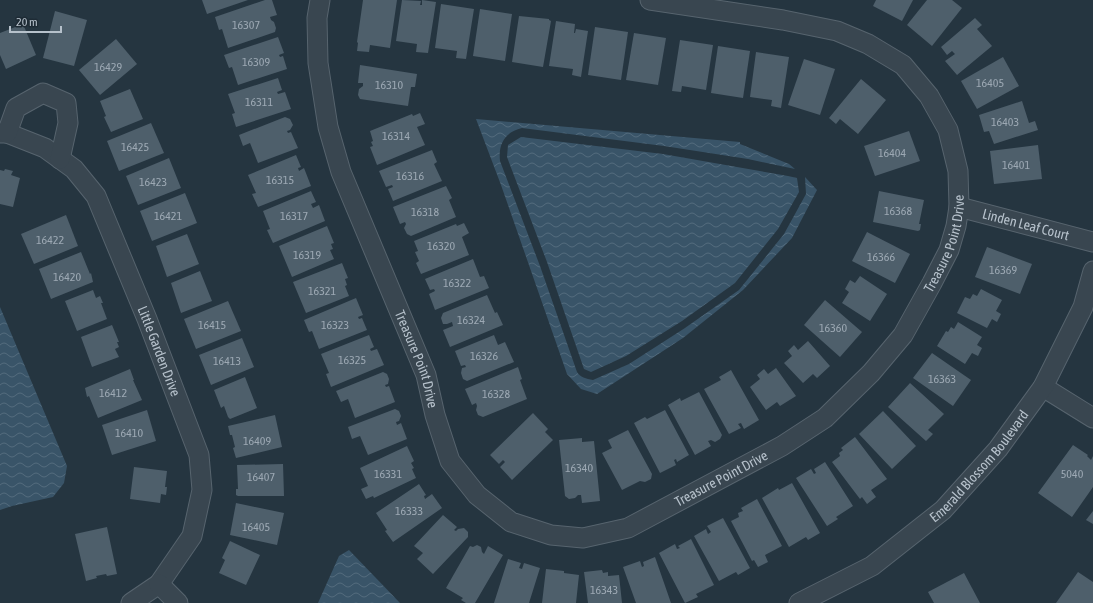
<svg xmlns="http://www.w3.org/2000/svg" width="1093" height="603" font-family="'Asap Condensed',sans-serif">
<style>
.water{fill:url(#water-waves)}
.building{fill:#4e5f6b}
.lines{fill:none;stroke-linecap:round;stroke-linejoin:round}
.minor-casing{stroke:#57646e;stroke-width:21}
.minor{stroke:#394650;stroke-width:19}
.labels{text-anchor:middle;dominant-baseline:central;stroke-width:3;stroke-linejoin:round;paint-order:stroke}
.number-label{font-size:12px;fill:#9ca8b3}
.street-label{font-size:14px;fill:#b6c1cb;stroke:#1e2b35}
</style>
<defs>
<pattern id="water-waves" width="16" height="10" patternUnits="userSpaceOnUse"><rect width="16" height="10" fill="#395468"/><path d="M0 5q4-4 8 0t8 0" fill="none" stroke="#536b7c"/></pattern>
</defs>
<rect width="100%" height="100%" fill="#253540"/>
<g class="water">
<path d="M476,119L740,142V144L789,164L795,169L748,159L664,146L522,128C505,132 498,144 500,161L540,266L577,372C580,377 586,379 593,380L629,364L685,328L739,290L784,234L806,194L805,177L817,190L792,238L743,290L683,338L597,394L581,389L567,374L501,185Z"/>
<path d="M521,137L663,154L788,176L797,178L799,192L778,229L735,283L682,321L626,356L591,372L584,369L547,262L507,157L508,145Z"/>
<path d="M0,307L67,466L64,483L53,497L12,506L0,510Z"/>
<path d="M349,550L400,603H318L339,556Z"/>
</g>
<g class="building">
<path d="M202,0H248L207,14Z"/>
<path d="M265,0H272L277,15L270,17L271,20L274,22L276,28L275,32L228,48L222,29L219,30L215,17Z"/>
<path d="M363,0H397L390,48L370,45L369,52L357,51L358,43L357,42Z"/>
<path d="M402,0L421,1L420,5H422V0L436,2L428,53L416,52L417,44L396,41Z"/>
<path d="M876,0H913L902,21L873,6Z"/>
<path d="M927,0H952L962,8L932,46L907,25Z"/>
<path d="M441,4L474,9L466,59L456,58L457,51L435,48Z"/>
<path d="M480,9L512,14L505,61L473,56Z"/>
<path d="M55,11L87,20L74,66L43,58Z"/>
<path d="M519,16L549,19V20L551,21L543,67L512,62Z"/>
<path d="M975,18L982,25L977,29L992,46L957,75L945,61L955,54L952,51L947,55L941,47Z"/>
<path d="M556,21L575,24L574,33H575L576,29L588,31L581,77L572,75L573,69L549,66Z"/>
<path d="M23,24L36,55L6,69L0,55V33Z"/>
<path d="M595,27L628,32L621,80L588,75Z"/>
<path d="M634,33L666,38L658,85L626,80Z"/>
<path d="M278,37L284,53L279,55L280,57L283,56L287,69L238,85L232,67L229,68L224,55Z"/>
<path d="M116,39L137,64L100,95L79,70Z"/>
<path d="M680,40L713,45L706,90L682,86L681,92L672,91Z"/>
<path d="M718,46L750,51L743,98L711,93Z"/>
<path d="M756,52L789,57L781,108L771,106L772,100L750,97Z"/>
<path d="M1003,57L1019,86L977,109L961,81Z"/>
<path d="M804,59L835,69L820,115L788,105Z"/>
<path d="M360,65L417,74L415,87H411L408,106L360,99L358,95L359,89L363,86V83H358Z"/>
<path d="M278,78L282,90L277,92L278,94L285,92L291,109L236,127L232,114L235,113L228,94Z"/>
<path d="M861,79L886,100L858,134L840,119L836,124L829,118Z"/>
<path d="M130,89L143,119L111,132L104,117L106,116L100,101Z"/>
<path d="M1022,101L1029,123L1035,121L1038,130L994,144L989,131L984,132L979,115Z"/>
<path d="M420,113L425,124L417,127L425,145L377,165L370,147L373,146L371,142L373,141L370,131L412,114L413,116Z"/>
<path d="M285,117L290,119L293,125L290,130L287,131L288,133L291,132L298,148L258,163L250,143L243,146L239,135Z"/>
<path d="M151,123L164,153L119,171L107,141Z"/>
<path d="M909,131L920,161L875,176L864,146Z"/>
<path d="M1038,145L1042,179L994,184L990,151Z"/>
<path d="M432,150L437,162L434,164L442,181L393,201L388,189L393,187L392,185L386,187L379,171Z"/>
<path d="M296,155L301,167L298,168L299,171L304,168L311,186L258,207L252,194L256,193L248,175Z"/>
<path d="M169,158L181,188L138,205L126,176Z"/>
<path d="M5,169L13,171L11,175L20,178L13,207L0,204V170L4,171Z"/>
<path d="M446,186L452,198L449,200L456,217L411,236L407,234L404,228L406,224L405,222L400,224L393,207Z"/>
<path d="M311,191L316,202L311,204L313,208L319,205L325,221L273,243L267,230L270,229L263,211Z"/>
<path d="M879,191L924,200L919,224H921L920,230L918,231L873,222Z"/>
<path d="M185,193L197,223L152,241L140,211Z"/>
<path d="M66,215L78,246L34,264L21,234Z"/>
<path d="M464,223L469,233L462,237L469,255L421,274L416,263L419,261L415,252L418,251L414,241L456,224L457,226Z"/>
<path d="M327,226L334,243L331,244L333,249L330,250L334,259L292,277L279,246Z"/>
<path d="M867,232L910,254L895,283L852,261Z"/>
<path d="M187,234L199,264L167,277L156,246Z"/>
<path d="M987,247L1032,264L1020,294L975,277Z"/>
<path d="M81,252L90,274L91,273L93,282L51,299L39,269Z"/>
<path d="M473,259L480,277L484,276L489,288L435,310L429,294L435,291L434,289L430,290L425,279Z"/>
<path d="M342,263L348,278L345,279L347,285L345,286L349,296L306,313L293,282Z"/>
<path d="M200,271L212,301L181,313L171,283Z"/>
<path d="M860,276L887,294L870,321L842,303L849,292L845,289L850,280L855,283Z"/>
<path d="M981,289L1002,300L996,311L1001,314L997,322L992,319L987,328L957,313L965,297L970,299L973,294L977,296Z"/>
<path d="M93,290L96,298L100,296L103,303H101L107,319L77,331L65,301Z"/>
<path d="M487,295L495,313L497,312L503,325L450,347L443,330L453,326L452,322L447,324H443L441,318L443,313Z"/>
<path d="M356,298L363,315L358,317L359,319L362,318L367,330L319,349L312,331L309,332L304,320Z"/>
<path d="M825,300L862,332L840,357L804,325Z"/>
<path d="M228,301L241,331L196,349L184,319Z"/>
<path d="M958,322L982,337L977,345L982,348L978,356L972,353L965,364L937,346L946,331L948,332L951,327L954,329Z"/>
<path d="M112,325L119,342H117L119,347L115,349L119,357L92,367L81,337Z"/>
<path d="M369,335L374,347L370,349L371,351L377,349L384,365L331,387L326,374L329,373L321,354Z"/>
<path d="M494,335L498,345L505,342L514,362L467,381L463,379L461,373L462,368L466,367L465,365L461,366L455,351Z"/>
<path d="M242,338L254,367L211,385L199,355Z"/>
<path d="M808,341L830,366L817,378L813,374L803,383L784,363L792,356L788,351L794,345L798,350Z"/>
<path d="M932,353L971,380L953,406L913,378Z"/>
<path d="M518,367L522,379L520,380L527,399L483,417L478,415L476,410L477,406L476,403L472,405L465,389Z"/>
<path d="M776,368L796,396L780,406L777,402L766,410L750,387L760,379L757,375L764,369L768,374Z"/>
<path d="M130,369L134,380H133L142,400L98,418L89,396L87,397L85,388Z"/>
<path d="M731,370L759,420L744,429L741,423L738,424L741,428L729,434L704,389L721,380L719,377Z"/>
<path d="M383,372L387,374L389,379L388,384L385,385L386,387L389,386L395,402L355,418L348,399L341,402L336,391Z"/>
<path d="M245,377L257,408L230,419L228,417L224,406L221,408L214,390Z"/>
<path d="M910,383L944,414L928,430L933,434L926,441L888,407Z"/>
<path d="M699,392L722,435L720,439L715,442L711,440L708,441L711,446L695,455L668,405L680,398L681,401Z"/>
<path d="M395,409L399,411L401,416L399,421L396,422L397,425L401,423L407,439L368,455L360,436L352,439L348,427Z"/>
<path d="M147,410L156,441L112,455L102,425Z"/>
<path d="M665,410L689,455L677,462L676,459L674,460L676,465L660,473L634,423L645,417L647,419Z"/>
<path d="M883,411L916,446L892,469L859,434Z"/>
<path d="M533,413L548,429L545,432L553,440L512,480L500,467L505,462L503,460L499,464L490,455Z"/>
<path d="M275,415L282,447L236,458L233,448L235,447L232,435H230L228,426Z"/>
<path d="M628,430L652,474L651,479L645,482L640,481L622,490L602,453L612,448L608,440Z"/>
<path d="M855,437L887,479L871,490L876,497L867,504L862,497L860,499L832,462L840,456L839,453L843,450L841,448Z"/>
<path d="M582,438V442L594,441L600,501L582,503L581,495H578L575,498L569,499L565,496L559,440Z"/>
<path d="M1073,445L1088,455L1087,456L1091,460L1093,456V487L1072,517L1038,493Z"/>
<path d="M407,446L414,461L411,463L414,468L412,469L416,478L374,498L373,496L366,499L361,489L368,486L360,468Z"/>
<path d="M825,462L853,506L836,517L838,519L827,526L796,478L811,469L814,474L816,473L814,469Z"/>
<path d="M283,464L284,496H238L236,495V489H238L237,465Z"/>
<path d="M134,467L167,471L165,487H167L166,495L161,494L160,503L130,499Z"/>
<path d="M792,483L820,533L808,540L806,537L789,547L762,498L778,488L779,490Z"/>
<path d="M419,484L426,495L424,496L425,499L432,494L442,508L393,542L385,531L387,530L376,513Z"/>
<path d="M757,499L782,546L765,555L768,562L758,567L754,560L752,561L731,521L739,517L738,513L743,511L741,508Z"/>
<path d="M236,503L284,513L277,545L230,535Z"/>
<path d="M1093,511V524L1086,520Z"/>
<path d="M443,515L457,527L454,530L456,531L458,529L464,528L468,532V537L433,574L417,559L423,553L414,546Z"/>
<path d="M723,518L750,568L738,575L736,572L719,581L694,536L706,529L708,534L711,532L707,526Z"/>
<path d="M107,527L117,574L107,576L106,574L96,576L97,578L86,581L75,534Z"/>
<path d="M691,539L714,585L696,594L698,597L685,603L659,553L675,544L677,549L680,548L678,546Z"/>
<path d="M230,541L260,555L246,585L219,573L225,560L222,558Z"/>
<path d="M477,545L481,547L482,552L484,554L488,546L503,555L475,603H466L461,600L463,598L446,588L470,546L473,547Z"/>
<path d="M655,557L671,603H636L623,567L640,561L642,567L644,566L643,562Z"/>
<path d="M508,559L521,563L519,568L522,569L524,563L540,568L529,603H494Z"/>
<path d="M546,569L564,571V573L579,575L576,603H542Z"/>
<path d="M602,570L603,573L608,572V576L619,575L622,603H588L584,572Z"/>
<path d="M1078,572L1093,582V603H1056Z"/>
<path d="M964,573L980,603H934L928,592Z"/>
</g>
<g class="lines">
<defs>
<g id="minor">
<path id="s1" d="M320,0L317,18L318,63L328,127L341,172L426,375L435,415L450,461L477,495L511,522L551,535L583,538L628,528L782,446L825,418L871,373L903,335L932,283L949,250L956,226L959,207L958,171L948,130L929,96L903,65L868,44L837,31L783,20L650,0"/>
<path id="s2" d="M0,133H7L45,148L74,169L96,196L147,319L199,455L202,490L192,536L159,584L131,603"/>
<path d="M7,133L16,108L43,93L66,103L68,123L60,159"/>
<path id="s3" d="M959,207L1093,242"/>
<path d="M1043,387L1093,418"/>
<path d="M159,584L178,603"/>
<path id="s4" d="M799,603L872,566L943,510L998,449L1043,387L1083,307L1093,271"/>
</g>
</defs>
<use href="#minor" class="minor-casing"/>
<use href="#minor" class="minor"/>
</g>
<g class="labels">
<g class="number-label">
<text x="246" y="25">16307</text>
<text x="256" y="62">16309</text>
<text x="108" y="67">16429</text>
<text x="990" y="83">16405</text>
<text x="389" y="85">16310</text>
<text x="259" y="102">16311</text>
<text x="1005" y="122">16403</text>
<text x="396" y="136">16314</text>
<text x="135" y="147">16425</text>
<text x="892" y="153">16404</text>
<text x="1016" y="165">16401</text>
<text x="410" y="176">16316</text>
<text x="280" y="180">16315</text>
<text x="153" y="182">16423</text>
<text x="898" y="211">16368</text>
<text x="425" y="212">16318</text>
<text x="168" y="216">16421</text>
<text x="294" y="216">16317</text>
<text x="50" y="240">16422</text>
<text x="441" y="246">16320</text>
<text x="307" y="255">16319</text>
<text x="881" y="257">16366</text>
<text x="1003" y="270">16369</text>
<text x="67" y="277">16420</text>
<text x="457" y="283">16322</text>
<text x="322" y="291">16321</text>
<text x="471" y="320">16324</text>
<text x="212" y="325">16415</text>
<text x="335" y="325">16323</text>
<text x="833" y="328">16360</text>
<text x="484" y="356">16326</text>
<text x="352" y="360">16325</text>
<text x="227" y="361">16413</text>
<text x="942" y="379">16363</text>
<text x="113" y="393">16412</text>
<text x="496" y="394">16328</text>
<text x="129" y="433">16410</text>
<text x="257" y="441">16409</text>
<text x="579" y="468">16340</text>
<text x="388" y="474">16331</text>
<text x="1072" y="474">5040</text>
<text x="261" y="477">16407</text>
<text x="409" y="511">16333</text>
<text x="256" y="527">16405</text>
<text x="604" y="590">16343</text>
</g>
<g class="street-label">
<text stroke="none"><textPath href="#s3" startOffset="69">Linden Leaf Court</textPath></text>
<text stroke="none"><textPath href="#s1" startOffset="1133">Treasure Point Drive</textPath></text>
<text stroke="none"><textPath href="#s2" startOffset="286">Little Garden Drive</textPath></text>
<text stroke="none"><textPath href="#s1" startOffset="377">Treasure Point Drive</textPath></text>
<text stroke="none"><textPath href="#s4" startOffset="229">Emerald Blossom Boulevard</textPath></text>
<text stroke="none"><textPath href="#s1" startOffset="797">Treasure Point Drive</textPath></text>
</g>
</g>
<path d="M10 26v6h51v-6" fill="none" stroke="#b6c1cb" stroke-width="2"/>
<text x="16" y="26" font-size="12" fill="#b6c1cb" stroke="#1e2b35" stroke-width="3" paint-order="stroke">20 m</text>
</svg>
